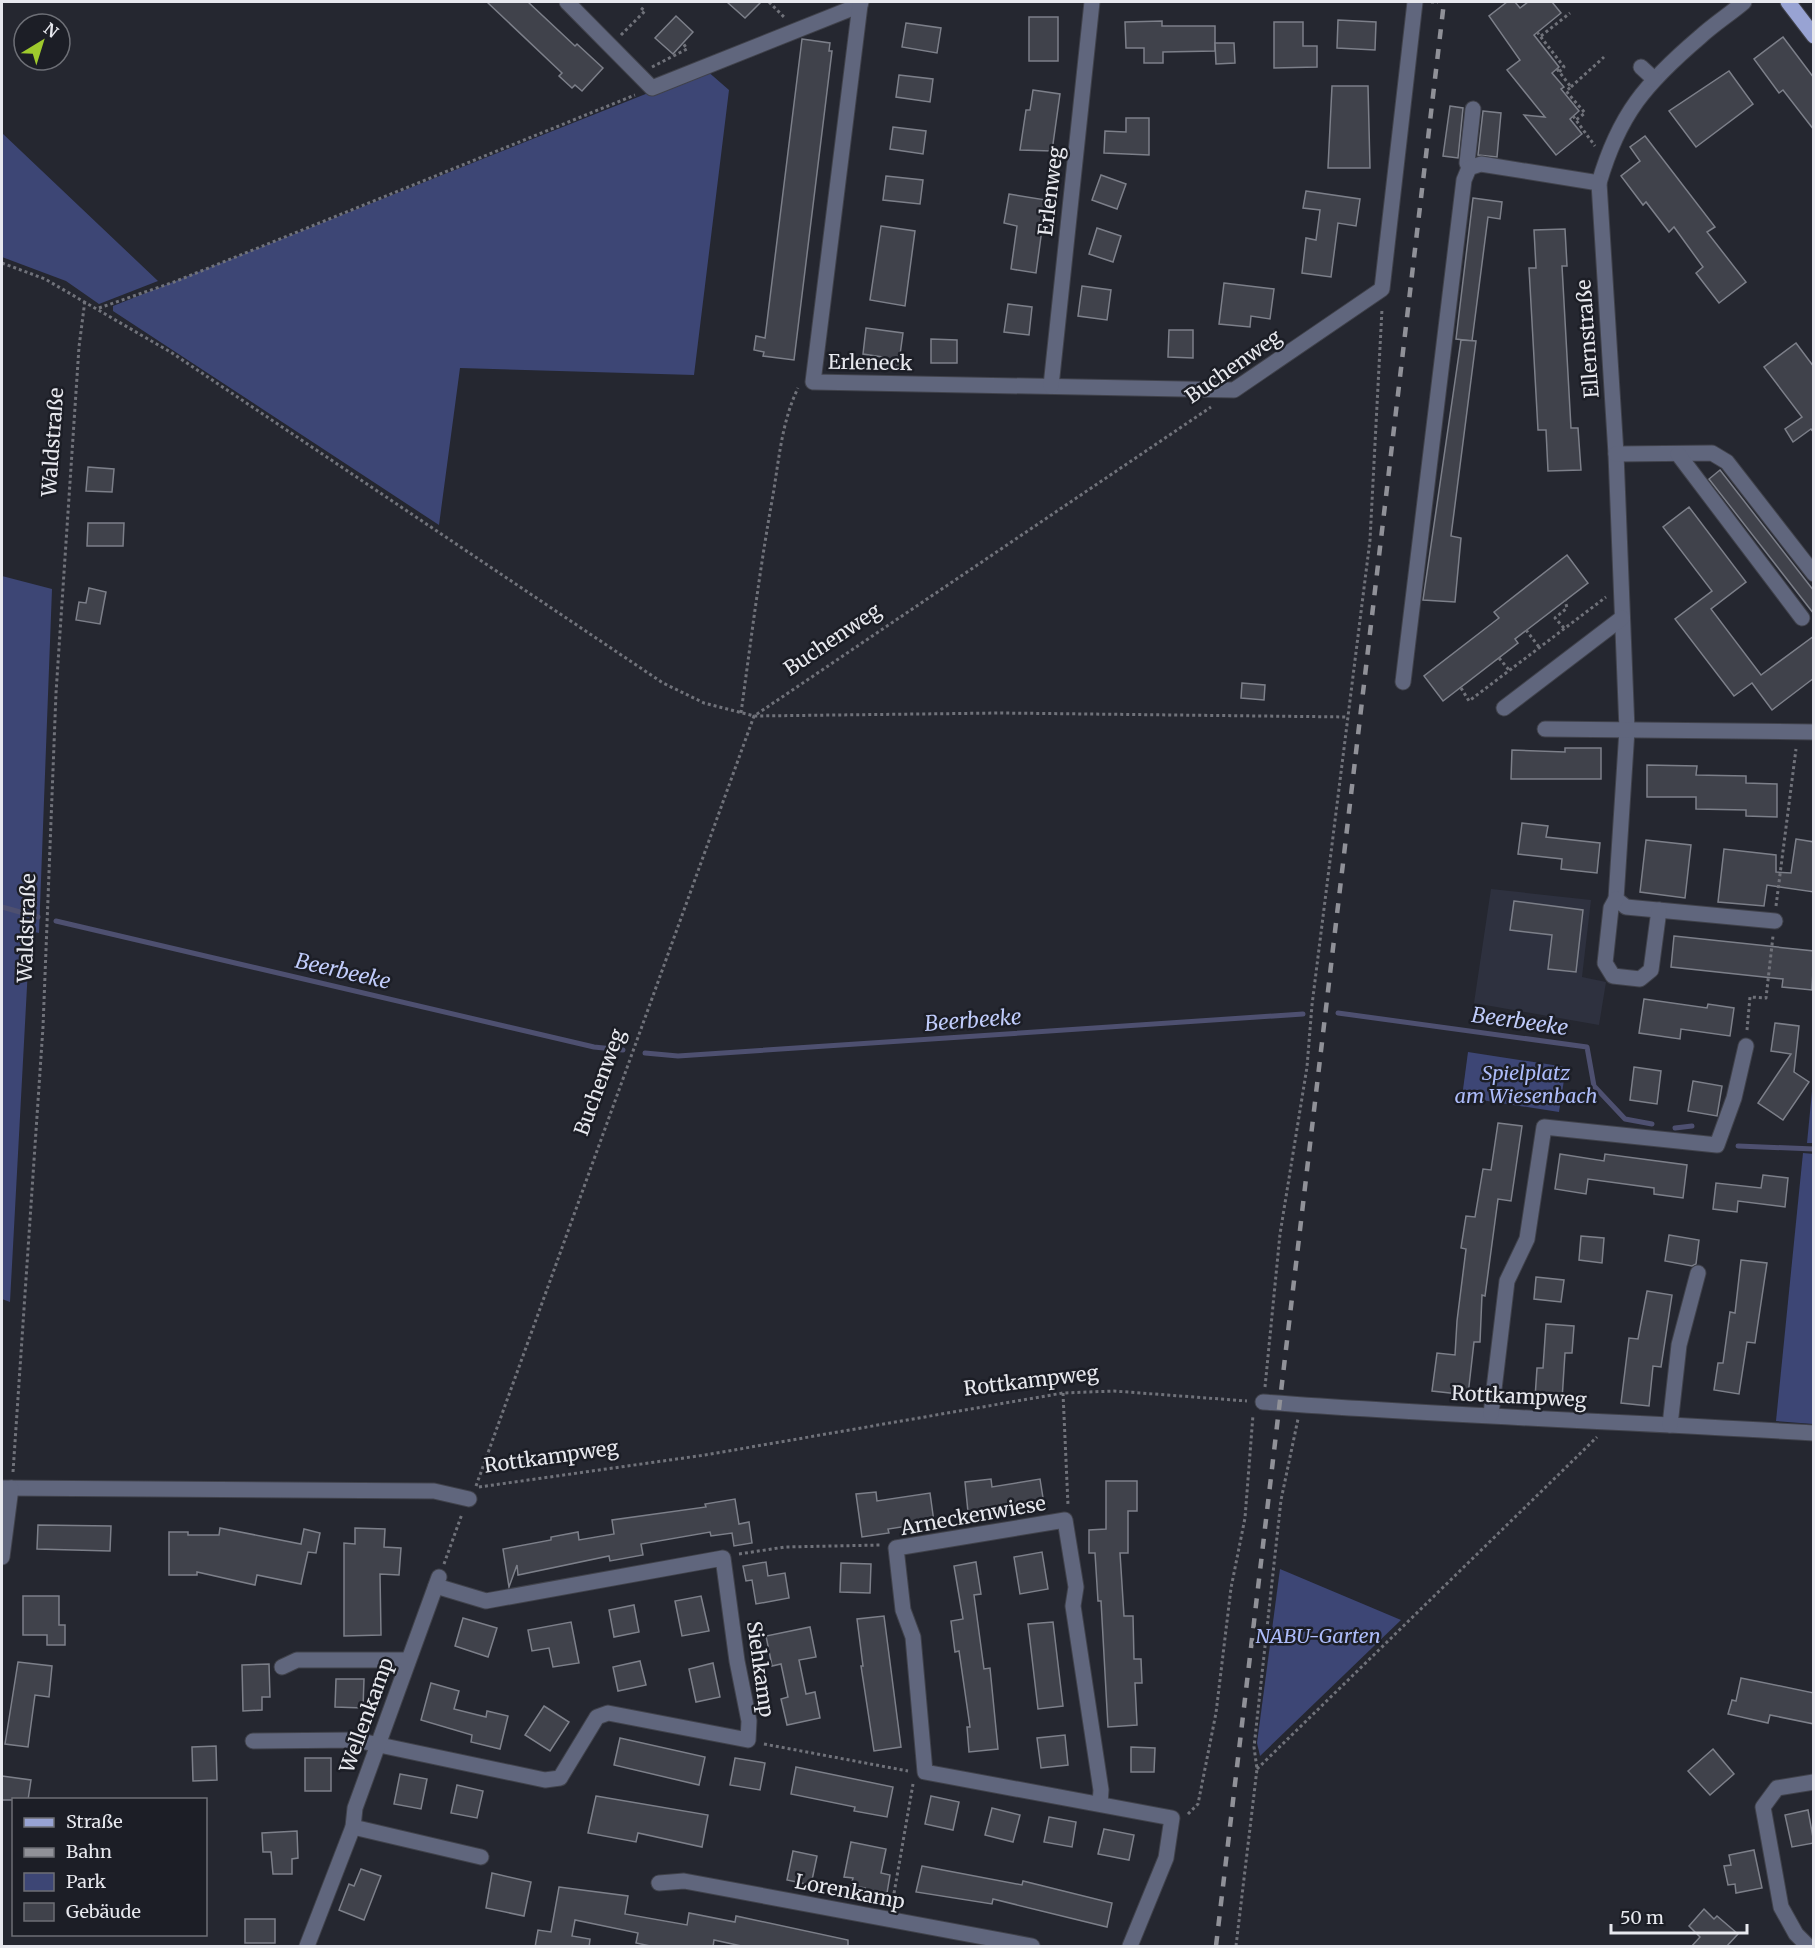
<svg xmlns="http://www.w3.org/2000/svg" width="1815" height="1948" font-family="Merriweather,serif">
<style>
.built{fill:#2e313f}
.green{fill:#3d4675}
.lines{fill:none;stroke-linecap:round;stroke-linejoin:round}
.stream{stroke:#4e5070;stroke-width:5}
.building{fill:#40424b;stroke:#7c7f89;stroke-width:1.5}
.minor-casing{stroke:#40424b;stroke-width:17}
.major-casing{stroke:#40424b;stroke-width:17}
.path{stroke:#70727a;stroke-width:3;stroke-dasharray:3 3;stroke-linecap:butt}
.minor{stroke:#60667d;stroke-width:15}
.major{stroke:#98a3d3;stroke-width:15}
.rail{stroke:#909198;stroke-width:4.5;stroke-dasharray:10 10;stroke-linecap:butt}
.labels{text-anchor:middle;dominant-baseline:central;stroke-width:5;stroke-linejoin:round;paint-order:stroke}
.street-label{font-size:20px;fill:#e7e8ee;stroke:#1c1e26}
.park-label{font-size:20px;font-style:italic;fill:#adbcfa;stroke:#1c1e26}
.water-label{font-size:21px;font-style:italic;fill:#c0ccfb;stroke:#1c1e26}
</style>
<rect width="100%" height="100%" fill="#252730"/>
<path class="built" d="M1491,889L1591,900L1582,977L1606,982L1599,1025L1474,1003Z"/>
<g class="green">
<path d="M706,70L729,90L694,375L460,368L439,525L113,311V306Z"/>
<path d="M2,133L158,281L99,304L66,281L2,257Z"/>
<path d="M2,576L52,589L39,933L30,931L10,1302L2,1299Z"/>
<path d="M1468,1052L1566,1067L1559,1112L1462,1097Z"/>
<path d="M1813,1081V1143H1807Z"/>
<path d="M1803,1153L1814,1154L1813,1424L1776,1421Z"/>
<path d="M1280,1569L1401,1620L1260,1756L1257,1743Z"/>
</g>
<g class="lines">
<g class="stream">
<path d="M2,907L38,917"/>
<path d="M56,921L594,1047L623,1050"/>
<path d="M1338,1013L1587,1047L1594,1086L1625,1119L1652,1124"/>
<path d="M645,1053L678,1056L1303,1014"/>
<path d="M1675,1128L1692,1126"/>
<path d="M1738,1146L1814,1149"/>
</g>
</g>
<g class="building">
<path d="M487,2H528L575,46L577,44L603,68L582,91L575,85L572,88L559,76L562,73Z"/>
<path d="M727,2H761L745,18Z"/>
<path d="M1507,2H1515L1520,8L1528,2H1552L1561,13L1534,35L1559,67L1552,73L1564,87L1561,89L1579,111L1570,119L1582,134L1556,155L1524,115L1545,117L1507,70L1520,60L1489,16Z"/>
<path d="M676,16L693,32L673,54L655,38Z"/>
<rect x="1029" y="17" width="29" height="44"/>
<path d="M1338,20L1376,22L1375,50L1337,48Z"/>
<path d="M1162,21V26H1215V51L1163,52V63H1144V48H1126L1125,22Z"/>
<path d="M1274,22H1303V46H1317V67L1274,68Z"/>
<path d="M906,23L941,28L937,53L902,47Z"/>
<path d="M1783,37L1814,78V130L1783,90L1779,93L1754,59Z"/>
<path d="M802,39L830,43L829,51H832L794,360L763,356L764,352L754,350L756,336L765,338Z"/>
<path d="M1215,43H1234L1235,63L1216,64Z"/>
<path d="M1729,71L1753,104L1696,147L1669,111Z"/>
<path d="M899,75L933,79L930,102L896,97Z"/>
<path d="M1332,86H1368L1370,168H1328Z"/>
<path d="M1033,90L1060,94L1052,151L1020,150L1026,110H1030Z"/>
<path d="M1450,106L1463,108L1458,158L1443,156Z"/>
<path d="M1483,111L1501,113L1497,157L1478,155Z"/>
<path d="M1126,118H1149V155L1104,153L1105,131L1126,132Z"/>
<path d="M893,127L926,131L923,154L890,149Z"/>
<path d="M1645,136L1715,227L1707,232L1746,282L1719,303L1696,273L1703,267L1674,227L1669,232L1646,202L1643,205L1621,176L1640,161L1630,147Z"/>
<path d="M1101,175L1126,184L1117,209L1092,200Z"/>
<path d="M886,176L923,180L920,204L883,200Z"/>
<path d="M1306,191L1360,199L1356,226L1338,223L1331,277L1302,273L1306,238L1316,240L1320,210L1303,208Z"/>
<path d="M1009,194L1046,200L1036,273L1011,269L1017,226L1004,223Z"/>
<path d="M1473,198L1502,202L1500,219L1488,217L1472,341L1456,339Z"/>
<path d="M881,226L915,231L905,306L870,300Z"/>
<path d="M1097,228L1121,236L1113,262L1089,254Z"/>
<path d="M1565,229L1567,266H1562L1571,428H1578L1581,470L1548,471L1546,430H1538L1529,268H1536L1534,230Z"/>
<path d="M1224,283L1274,289L1270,319L1251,316L1250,327L1219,324Z"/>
<path d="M1082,286L1111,290L1107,320L1078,316Z"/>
<path d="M1008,304L1032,307L1029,335L1004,332Z"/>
<path d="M866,328L903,333L898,369L881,367L882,357L863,354Z"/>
<path d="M1169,330H1193V358L1168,357Z"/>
<path d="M931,339L957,340V363H931Z"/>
<path d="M1461,340L1476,341L1451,536L1461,538L1455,602L1423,600Z"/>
<path d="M1796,343L1814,367V433L1811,429L1793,442L1785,429L1802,417L1764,367Z"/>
<path d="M88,467L114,469L112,492L86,491Z"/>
<path d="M1720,470L1814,591V614L1709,479Z"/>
<path d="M1689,507L1746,582L1711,609L1761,675L1814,636V678L1772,710L1752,683L1734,696L1675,619L1712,591L1663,527Z"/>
<path d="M88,523H124L123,546H87Z"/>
<path d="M1567,555L1588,583L1515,639L1518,643L1443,701L1424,676L1499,618L1494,612Z"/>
<path d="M89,588L106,592L100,624L76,620L79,602L86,603Z"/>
<path d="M1242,683L1265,685L1264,700L1241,698Z"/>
<path d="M1565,748H1601V779H1511L1512,750L1565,752Z"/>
<path d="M1647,765L1697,766L1696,775L1746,776V783L1777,784V817L1746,816V810L1696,809V797H1647Z"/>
<path d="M1522,823L1548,826L1546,837L1600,843L1597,873L1561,869L1562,859L1518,854Z"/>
<path d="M1796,839L1814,842V892L1767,885L1764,906L1718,902L1724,849L1776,855V872L1791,873Z"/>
<path d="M1646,840L1691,845L1685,898L1640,892Z"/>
<path d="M1514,901L1583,910L1576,972L1548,969L1552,935L1510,930Z"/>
<path d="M1674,936L1814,951L1812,990L1782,987L1783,979L1671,967Z"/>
<path d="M1644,999L1707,1008L1708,1004L1734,1008L1730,1036L1681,1029L1680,1039L1639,1033Z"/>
<path d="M1775,1023L1799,1026L1794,1072L1809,1082L1783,1120L1758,1103L1791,1054L1771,1051Z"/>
<path d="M1634,1067L1661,1071L1657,1104L1630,1100Z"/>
<path d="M1693,1081L1722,1086L1717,1116L1688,1111Z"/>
<path d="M1498,1123L1522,1126L1511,1201L1498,1199L1485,1296L1482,1295L1480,1342H1474L1468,1395L1432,1391L1437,1353L1455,1355L1457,1321L1466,1249L1461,1248L1466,1216L1475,1217L1483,1169L1491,1170Z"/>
<path d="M1560,1154L1604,1161L1605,1154L1687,1165L1683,1198L1654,1194V1188L1588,1179L1586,1194L1555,1189Z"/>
<path d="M1763,1175L1788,1178L1785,1207L1738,1201L1737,1212L1713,1209L1716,1183L1761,1188Z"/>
<path d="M1669,1235L1699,1240L1696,1264L1692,1266L1665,1261Z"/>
<path d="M1581,1236L1604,1238L1602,1263L1579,1260Z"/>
<path d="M1741,1260L1767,1263L1755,1343L1747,1342L1739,1394L1714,1390L1718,1363H1723L1730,1312L1735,1313Z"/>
<path d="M1536,1277L1564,1280L1561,1302L1534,1299Z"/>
<path d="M1647,1291L1672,1295L1661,1367L1653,1366L1649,1406L1621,1403L1629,1338L1638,1339Z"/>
<path d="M1546,1324L1574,1326L1572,1353H1565L1562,1400L1535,1398L1537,1368H1543Z"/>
<path d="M991,1479L992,1487L1040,1479L1044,1504L968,1512L965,1482Z"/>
<path d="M1106,1481H1137V1511H1128V1553H1120L1124,1616H1133L1134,1659H1141L1142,1683H1135L1137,1725L1108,1727L1101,1601H1098L1095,1553H1089V1530L1106,1529Z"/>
<path d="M876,1492L877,1501L930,1493L934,1522L888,1529L889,1533L862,1537L856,1494Z"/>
<path d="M735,1499L739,1524L749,1522L752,1543L734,1546L732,1533L711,1536L710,1532L641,1544L643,1555L610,1561L609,1556L518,1575L517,1565L509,1587L503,1549L551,1540V1537L578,1532L579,1540L614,1534L612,1520L706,1507L705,1504Z"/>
<path d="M38,1525L111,1526L110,1551L37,1549Z"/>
<path d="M220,1528L301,1544L304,1529L320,1533L316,1553L308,1552L301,1584L257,1575L255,1585L197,1572V1575H169V1532H188V1535H219Z"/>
<path d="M355,1528L385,1529L384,1547L401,1548L399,1575L380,1574L381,1635L344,1636V1543L355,1544Z"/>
<path d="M1042,1552L1048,1589L1020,1594L1014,1557Z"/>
<path d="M766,1562L768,1576L785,1573L789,1598L756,1604L752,1580L746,1581L743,1566Z"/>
<path d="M976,1562L981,1594L974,1595L984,1669L990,1668L998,1749L969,1752L967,1727H970L959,1651L955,1652L951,1621L963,1619L954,1566Z"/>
<path d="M841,1563L871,1564L870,1593L840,1592Z"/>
<path d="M23,1596H59V1625H65V1645H47V1635H23Z"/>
<path d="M701,1596L709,1631L682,1636L675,1601Z"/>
<path d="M634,1605L639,1632L614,1637L609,1610Z"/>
<path d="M884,1616L901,1747L874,1751L861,1666H863L857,1619Z"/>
<path d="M463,1618L497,1628L488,1657L455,1646Z"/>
<path d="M571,1622L579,1663L553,1667L549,1648L532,1651L528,1630Z"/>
<path d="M1053,1622L1063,1706L1038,1709L1028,1624Z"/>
<path d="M810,1627L816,1657L799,1660L806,1694L815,1692L820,1718L787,1725L781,1699L788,1697L781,1664L772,1666L766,1636Z"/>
<path d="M640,1661L646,1685L618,1691L613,1667Z"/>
<path d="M18,1662L52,1666L49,1697L35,1695L28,1747L5,1744Z"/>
<path d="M713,1663L720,1697L696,1702L689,1669Z"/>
<path d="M269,1664L270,1697H262V1710L243,1711L242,1665Z"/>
<path d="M1741,1678L1814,1693V1724L1770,1715L1768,1723L1728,1714L1732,1700L1736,1701Z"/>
<path d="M336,1679H364L363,1708L335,1707Z"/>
<path d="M431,1683L459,1691L454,1709L486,1717L487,1711L508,1716L500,1749L471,1742L472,1735L421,1720Z"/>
<path d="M544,1706L569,1722L550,1751L525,1735Z"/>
<path d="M1065,1735L1068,1765L1041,1768L1037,1738Z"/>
<path d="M620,1738L705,1757L699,1785L614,1765Z"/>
<path d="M216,1746L217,1780L193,1781L192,1747Z"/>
<path d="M1131,1747L1155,1748L1154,1772H1131Z"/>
<path d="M1713,1749L1734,1774L1710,1795L1688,1771Z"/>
<rect x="305" y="1758" width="26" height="33"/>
<path d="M735,1758L765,1763L760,1790L730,1785Z"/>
<path d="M796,1767L893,1787L887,1817L854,1811L855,1807L791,1794Z"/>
<path d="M400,1774L427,1779L421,1809L394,1804Z"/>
<path d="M2,1776L31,1780L28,1800H2Z"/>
<path d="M457,1785L483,1791L477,1818L451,1813Z"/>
<path d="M596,1796L708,1815L702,1847L638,1833L636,1842L588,1833Z"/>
<path d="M931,1796L959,1802L953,1830L925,1824Z"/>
<path d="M992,1808L1020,1815L1013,1842L985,1835Z"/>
<path d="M1808,1810L1814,1843L1792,1847L1785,1815Z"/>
<path d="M1049,1817L1076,1822L1072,1847L1044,1842Z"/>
<path d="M1104,1829L1134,1835L1129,1860L1098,1854Z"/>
<path d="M297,1831L298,1858L292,1859V1874H273L271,1852H263L262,1833Z"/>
<path d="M851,1842L886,1849L881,1873L890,1875L886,1899L864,1895L865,1888L851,1886L853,1878L844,1877Z"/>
<path d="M1754,1850L1762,1888L1736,1893L1735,1884L1728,1885L1724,1866L1731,1865L1729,1855Z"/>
<path d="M793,1851L817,1856L811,1885L787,1880Z"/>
<path d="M922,1866L1022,1885L1023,1881L1112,1903L1107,1927L993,1899L992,1904L916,1892Z"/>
<path d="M361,1869L381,1876L364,1920L339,1910L349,1884L354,1886Z"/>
<path d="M492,1873L531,1882L524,1916L486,1908Z"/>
<path d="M559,1887L628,1896L625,1914L687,1925L689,1913L735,1922L736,1916L848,1940V1947H746L714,1940L713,1947H655L636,1943L638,1933L575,1920L572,1936L590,1939L589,1947H535L538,1930L551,1932Z"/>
<path d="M1704,1909L1714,1919L1717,1916L1738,1934L1726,1947H1691L1700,1937L1689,1926Z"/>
<rect x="245" y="1919" width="30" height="24"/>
</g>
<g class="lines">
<defs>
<g id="minor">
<path d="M567,2L652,88L860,5L861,2"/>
<path d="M1744,2C1730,14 1714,24 1700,37C1646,83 1619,114 1599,183L1616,454L1627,730L1616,899L1626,907L1775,921"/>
<path d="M860,5L813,382L1234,390L1382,289L1415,2"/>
<path d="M1641,67L1654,79"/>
<path d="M1469,168L1467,163L1473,109"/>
<path d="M1051,386L1092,2"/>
<path d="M1616,454L1712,453L1727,462L1814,574"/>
<path d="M1678,454L1802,618"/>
<path d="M1403,682L1464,180L1469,168L1481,164L1599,183"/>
<path d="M1504,708L1622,618"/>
<path d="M1545,729L1814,732"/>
<path d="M1616,899L1611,908L1605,963L1613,976L1640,979L1651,970L1659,910"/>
<path d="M1263,1402C1446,1416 1630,1422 1814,1433"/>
<path d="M1491,1414L1507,1281L1527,1239L1544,1127L1717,1145L1734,1098L1746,1046"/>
<path d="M1670,1425L1679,1345L1698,1273"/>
<path d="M2,1488L434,1491L469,1499"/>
<path d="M2,1557L11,1488"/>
<path d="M282,1667L297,1660H408"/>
<path d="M253,1741L356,1740L545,1780L560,1778L597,1717L608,1713L748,1740L749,1721L737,1661L723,1558L486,1601L436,1586"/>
<path d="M1100,1804L1101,1790L1073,1606L1076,1587L1065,1520L896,1548L903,1610L913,1637L925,1772L1172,1818L1166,1858L1130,1946"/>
<path d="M353,1827L481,1857"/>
<path d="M659,1883L684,1881L1032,1946"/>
<path d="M307,1946L353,1827L355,1808L439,1577"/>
<path d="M1808,1946L1796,1934L1781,1907L1763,1807L1777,1788L1814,1782"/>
</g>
<path id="major" d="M1788,2L1814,36"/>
</defs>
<use href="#minor" class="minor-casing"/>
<use href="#major" class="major-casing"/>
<g class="path">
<path d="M769,2L784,17"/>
<path d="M1431,2H1438"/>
<path d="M1537,32L1564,67L1559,72"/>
<path d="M621,35L645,11L640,7"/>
<path d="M1541,36L1570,13"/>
<path d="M652,67L687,49L683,43"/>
<path d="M1557,69L1571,87L1566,91L1585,113L1576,120"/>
<path d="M1571,87L1604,57"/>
<path d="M1573,116L1595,146"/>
<path d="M2,263L45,279L172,353L663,683L704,703L754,716L1001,713L1348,717"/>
<path d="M99,308L174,282L635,95"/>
<path d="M1564,628L1555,618L1567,608L1565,600"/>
<path d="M1526,630L1539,647"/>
<path d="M1499,658L1509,670"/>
<path d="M1461,688L1469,701L1606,597"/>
<path d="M741,713C751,640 760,567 773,495C779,459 782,421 798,388"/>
<path d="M1776,906L1796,749"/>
<path d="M1747,1030L1750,997L1766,998L1773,936"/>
<path d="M1265,1387L1280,1234L1307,1067L1312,1005L1370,540L1382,309"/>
<path d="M1063,1393L1068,1505"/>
<path d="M13,1472L43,1027L56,693L79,347L85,300"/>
<path d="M476,1486L754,716L1211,407"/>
<path d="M479,1487L705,1455L1063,1393L1114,1391L1247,1401"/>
<path d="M739,1554L785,1547L882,1545"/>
<path d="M444,1564L462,1514"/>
<path d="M764,1744L908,1771"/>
<path d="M1257,1769L1597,1437"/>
<path d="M1188,1814L1198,1804L1216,1713L1231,1588L1245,1518L1253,1415"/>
<path d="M892,1905L913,1784"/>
<path d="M1236,1946L1257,1769L1254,1747L1281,1500L1298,1419"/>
</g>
<use href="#minor" class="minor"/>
<use href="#major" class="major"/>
<path class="rail" d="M1216,1946L1444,2"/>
</g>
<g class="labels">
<g class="street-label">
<text transform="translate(1050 191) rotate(-83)">Erlenweg</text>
<text transform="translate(1587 339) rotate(-94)">Ellernstraße</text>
<text transform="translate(870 362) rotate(1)">Erleneck</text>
<text transform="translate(1233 366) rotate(-35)">Buchenweg</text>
<text transform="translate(52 442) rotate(-86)">Waldstraße</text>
<text transform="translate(832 639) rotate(-34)">Buchenweg</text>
<text transform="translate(26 928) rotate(-88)">Waldstraße</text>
<text transform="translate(599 1082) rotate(-70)">Buchenweg</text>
<text transform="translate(1031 1380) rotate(-7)">Rottkampweg</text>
<text transform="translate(1519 1396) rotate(3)">Rottkampweg</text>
<text transform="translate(551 1456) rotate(-8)">Rottkampweg</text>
<text transform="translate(973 1515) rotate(-10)">Arneckenwiese</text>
<text transform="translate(761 1669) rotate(82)">Siehkamp</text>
<text transform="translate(366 1715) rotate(-70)">Wellenkamp</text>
<text transform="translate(850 1891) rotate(11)">Lorenkamp</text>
</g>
<g class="park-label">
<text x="1526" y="1072">Spielplatz<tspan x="1526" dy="23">am Wiesenbach</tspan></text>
<text x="1318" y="1635">NABU-Garten</text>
</g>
<g class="water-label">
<text transform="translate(343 971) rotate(13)">Beerbeeke</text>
<text transform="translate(973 1020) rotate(-4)">Beerbeeke</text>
<text transform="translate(1520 1021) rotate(8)">Beerbeeke</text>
</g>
</g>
<rect width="1815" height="1948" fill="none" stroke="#e7e8ee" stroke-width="6"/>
<rect x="12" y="1798" width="195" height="138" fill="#1c1e26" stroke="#6d6f76" stroke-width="1.5"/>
<rect x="24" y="1818" width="30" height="9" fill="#98a3d3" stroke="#6d6f76" stroke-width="1.5"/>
<text x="66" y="1828" font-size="18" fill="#e7e8ee">Straße</text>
<rect x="24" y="1848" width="30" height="9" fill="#909198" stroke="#6d6f76" stroke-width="1.5"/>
<text x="66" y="1858" font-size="18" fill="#e7e8ee">Bahn</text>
<rect x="24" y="1873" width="30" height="18" fill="#3d4675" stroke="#6d6f76" stroke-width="1.5"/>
<text x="66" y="1888" font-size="18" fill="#e7e8ee">Park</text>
<rect x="24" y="1903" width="30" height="18" fill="#40424b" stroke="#6d6f76" stroke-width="1.5"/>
<text x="66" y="1918" font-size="18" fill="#e7e8ee">Gebäude</text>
<g transform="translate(42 42) rotate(38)"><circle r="28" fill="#1c1e26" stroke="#6d6f76" stroke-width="1.5"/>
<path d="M0-4.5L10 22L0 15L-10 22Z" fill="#9fca2d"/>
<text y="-9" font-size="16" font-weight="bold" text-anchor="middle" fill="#e7e8ee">N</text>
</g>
<path d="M1611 1924v9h136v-9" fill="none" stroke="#e7e8ee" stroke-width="3"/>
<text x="1620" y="1924" font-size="18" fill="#e7e8ee" stroke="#1c1e26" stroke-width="4.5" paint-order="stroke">50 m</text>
</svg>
